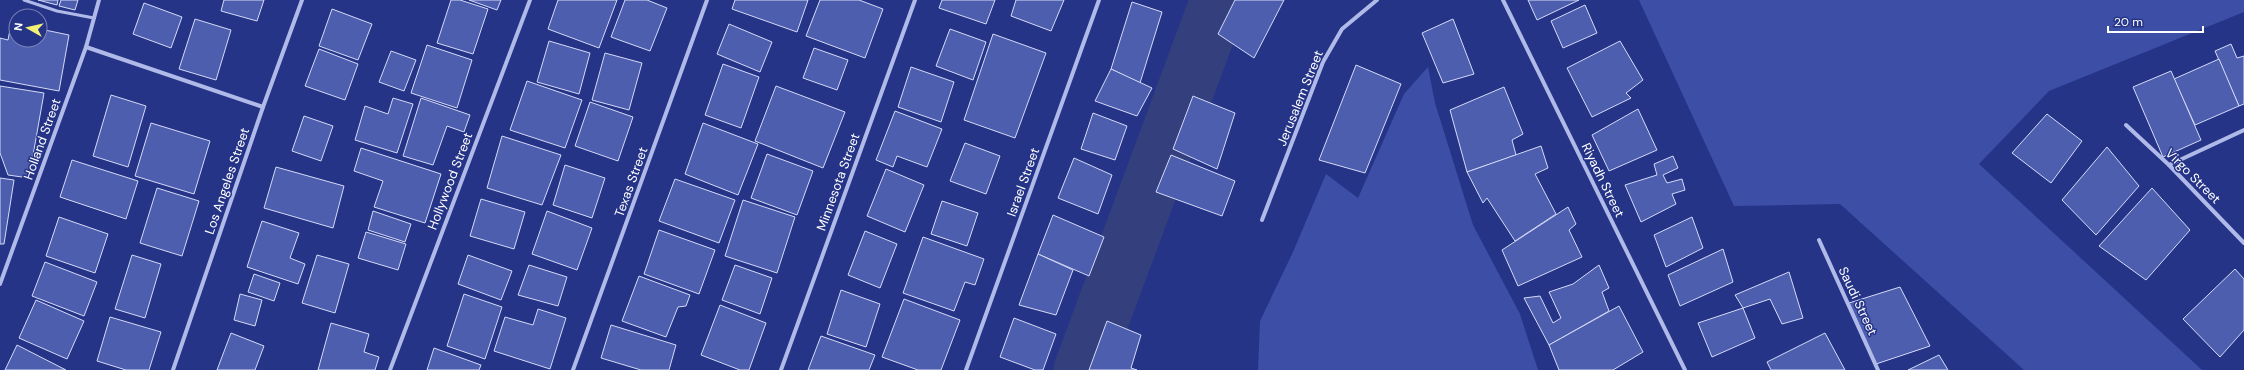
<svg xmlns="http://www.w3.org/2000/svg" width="2244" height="370" font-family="'DM Sans',sans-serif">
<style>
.green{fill:#3c4ea6}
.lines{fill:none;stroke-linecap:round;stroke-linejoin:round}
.river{stroke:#343f7d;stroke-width:57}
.building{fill:#4d5eaf;stroke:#d4daf7}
.lane{stroke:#b0bae9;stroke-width:3}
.street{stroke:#b0bae9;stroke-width:4}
.labels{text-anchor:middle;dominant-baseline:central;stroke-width:3;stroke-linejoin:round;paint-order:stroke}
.street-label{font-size:13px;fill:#fff;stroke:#253487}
</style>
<rect width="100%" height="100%" fill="#253487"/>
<g class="green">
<path d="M1639,0H2244V12L2049,91L1979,164L2202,370H2024L1840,204L1734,206Z"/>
<path d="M1428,67L1435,103L1473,225L1520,314L1538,370H1258L1260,321L1293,252L1326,174L1358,198L1404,94Z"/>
</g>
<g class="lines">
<path class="river" d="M1082,370L1219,0"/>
</g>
<g class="building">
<path d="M38,0H58L57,5Z"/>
<path d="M61,0H78L75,10L59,6Z"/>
<path d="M224,0H264L257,21L221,11Z"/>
<path d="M451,0H460L488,9L473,54L437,43Z"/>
<path d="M469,0H501L497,10Z"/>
<path d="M558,0H617L599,48L548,29Z"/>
<path d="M625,0H647L667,8L650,51L611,37Z"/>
<path d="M735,0H808L797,32L732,9Z"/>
<path d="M820,0H859L883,9L865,58L806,36Z"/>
<path d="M942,0H995L986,24L939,8Z"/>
<path d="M1016,0H1064L1051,31L1011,16Z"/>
<path d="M1235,0H1284L1254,58L1218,34Z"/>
<path d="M1528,0H1579L1537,20Z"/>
<path d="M1132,2L1162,12L1140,83L1111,69Z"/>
<path d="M144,3L182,17L171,48L133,34Z"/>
<path d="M1585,5L1597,33L1563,48L1551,21Z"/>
<path d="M332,9L372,24L358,60L319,46Z"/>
<path d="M195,19L231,30L216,80L179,69Z"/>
<path d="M1453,19L1474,74L1443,83L1422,33Z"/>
<path d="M11,24L16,25V40H40V29L69,35L59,91L0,80V38L8,40Z"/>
<path d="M729,24L772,42L760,72L717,54Z"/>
<path d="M950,29L986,42L973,80L936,66Z"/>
<path d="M993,34L1046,53L1015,138L964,120Z"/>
<path d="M549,41L590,53L579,94L537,82Z"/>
<path d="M1620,41L1643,80L1626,93L1631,98L1592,117L1567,68Z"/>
<path d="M2231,44L2237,58L2244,56V104L2239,106L2215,51Z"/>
<path d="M427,45L472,60L457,108L411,93Z"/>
<path d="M814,48L848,60L837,90L803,78Z"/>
<path d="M319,49L358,64L345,100L305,86Z"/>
<path d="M391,51L416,60L404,91L379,82Z"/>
<path d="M605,53L642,63L629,110L592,100Z"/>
<path d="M2219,59L2239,106L2195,125L2174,79Z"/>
<path d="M723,64L759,77L741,128L705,115Z"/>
<path d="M1356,65L1401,84L1365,173L1319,160Z"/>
<path d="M911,67L954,82L941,122L898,107Z"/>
<path d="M1111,69L1152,88L1137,116L1095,101Z"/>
<path d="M2171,71L2201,140L2163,157L2133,87Z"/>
<path d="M527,81L582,100L565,148L510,130Z"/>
<path d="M0,86L44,93L29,178L8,175L0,153Z"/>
<path d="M776,86L845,112L823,168L755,141Z"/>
<path d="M1504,87L1523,134L1512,140L1516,155L1467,172L1450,110Z"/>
<path d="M111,95L146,106L128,167L93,156Z"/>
<path d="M1193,96L1235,113L1217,169L1173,149Z"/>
<path d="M393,98L413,104L397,153L355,140L365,106L388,114Z"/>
<path d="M421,98L470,115L464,132L447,126L433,165L403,156Z"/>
<path d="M590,102L633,117L618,161L575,146Z"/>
<path d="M1638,109L1657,150L1609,171L1592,135Z"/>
<path d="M895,111L942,129L927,167L897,156L893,167L876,160Z"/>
<path d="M1093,113L1127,126L1115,160L1081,149Z"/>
<path d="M2047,114L2082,141L2051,183L2012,153Z"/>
<path d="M304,116L333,126L321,161L292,151Z"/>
<path d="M151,123L210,141L194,194L135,176Z"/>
<path d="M703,123L758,144L738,195L685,174Z"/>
<path d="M502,136L561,155L542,205L487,188Z"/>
<path d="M965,143L1000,156L986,194L950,181Z"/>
<path d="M1541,146L1548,168L1535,174L1556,214L1515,241L1487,198L1483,203L1467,172Z"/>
<path d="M2107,147L2139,186L2096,235L2062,200Z"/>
<path d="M361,148L441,174L425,223L374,207L383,181L354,171Z"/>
<path d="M767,154L813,171L797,215L751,198Z"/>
<path d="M1171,155L1235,181L1222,216L1156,192Z"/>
<path d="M1673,156L1678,168L1663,175L1667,183L1682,179L1685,190L1672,194L1676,204L1641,222L1625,185L1657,175L1654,164Z"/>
<path d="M1074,158L1112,175L1098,214L1058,198Z"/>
<path d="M72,160L138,181L126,219L60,197Z"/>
<path d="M565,165L605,178L592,218L553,205Z"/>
<path d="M276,167L344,186L333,228L264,208Z"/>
<path d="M886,169L924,185L905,232L867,216Z"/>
<path d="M0,178L14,180L4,244H0Z"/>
<path d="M675,179L735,200L719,243L659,221Z"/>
<path d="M157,188L199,201L182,256L140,243Z"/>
<path d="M2152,188L2190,230L2146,280L2099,246Z"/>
<path d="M481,199L525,212L514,249L470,236Z"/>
<path d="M743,200L795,217L777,273L725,256Z"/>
<path d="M942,201L978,213L967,246L931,234Z"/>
<path d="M1568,207L1576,224L1569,230L1582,257L1518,286L1502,250Z"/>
<path d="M373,211L411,224L405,242L368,230Z"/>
<path d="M547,211L592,228L577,270L532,254Z"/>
<path d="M1053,215L1104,237L1089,276L1038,254Z"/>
<path d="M59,217L108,234L95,273L46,256Z"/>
<path d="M1692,217L1703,248L1666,267L1654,235Z"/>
<path d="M262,221L299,233L290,258L305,264L298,284L247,267Z"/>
<path d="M659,230L715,250L699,294L644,274Z"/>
<path d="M865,231L897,244L880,288L848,275Z"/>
<path d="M366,232L406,244L398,270L358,258Z"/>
<path d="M923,237L984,259L975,285L965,282L954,311L903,293Z"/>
<path d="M1723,249L1733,282L1680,306L1668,275Z"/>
<path d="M1038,254L1073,270L1056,315L1019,305Z"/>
<path d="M132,255L161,264L145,318L115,309Z"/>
<path d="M317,255L349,264L335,313L302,303Z"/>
<path d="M468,255L512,271L501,300L458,284Z"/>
<path d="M45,262L97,282L84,316L32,296Z"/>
<path d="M529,265L567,277L558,306L518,295Z"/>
<path d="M735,265L772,278L760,314L722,300Z"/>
<path d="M1599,265L1609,288L1602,292L1609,311L1549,345L1524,298L1540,296L1553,323L1561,318L1549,292L1573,284Z"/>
<path d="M2235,269L2244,279V330L2220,357L2183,319Z"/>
<path d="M1789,272L1803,318L1782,324L1770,299L1743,308L1735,295Z"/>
<path d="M254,274L280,283L274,301L248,292Z"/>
<path d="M639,276L690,295L686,306L678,307L666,337L622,321Z"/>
<path d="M1900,287L1930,346L1876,364L1849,303Z"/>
<path d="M841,290L880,304L866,347L827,334Z"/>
<path d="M240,294L262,300L255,326L234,320Z"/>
<path d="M464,294L502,307L485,359L447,346Z"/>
<path d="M904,299L960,320L941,370H918L882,357Z"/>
<path d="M36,300L84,321L67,359L19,338Z"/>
<path d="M720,305L766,323L749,370H740L701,355Z"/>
<path d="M1619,306L1643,352L1613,370H1559L1549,345Z"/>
<path d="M1743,308L1755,338L1712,357L1698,323Z"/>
<path d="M538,309L566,318L550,369L494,351L505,317L533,325Z"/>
<path d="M110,317L161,332L149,370H126L97,361Z"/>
<path d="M1014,318L1056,334L1043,370H1035L1000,357Z"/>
<path d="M1107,321L1141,335L1131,368L1137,370H1089Z"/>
<path d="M331,323L369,334L364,352L379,357L375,370H318Z"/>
<path d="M611,325L676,345L669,370H641L601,358Z"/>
<path d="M231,333L264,346L255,370H217Z"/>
<path d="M1825,333L1845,370H1771L1767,362Z"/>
<path d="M821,336L875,355L869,370H808Z"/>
<path d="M17,345L66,370H5Z"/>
<path d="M434,348L481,365L479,370H427Z"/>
<path d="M1939,355L1948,370H1908Z"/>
</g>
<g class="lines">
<path class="lane" d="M24,0L57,11L94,18"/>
<g class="street">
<path d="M1503,0L1685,370"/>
<path d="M86,47L263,107"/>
<path d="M2126,125L2169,165L2244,243"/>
<path d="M2169,165L2244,130"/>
<path d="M1262,220L1323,62L1342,29L1377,0"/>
<path d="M1819,240L1878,370"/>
<path d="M0,284L86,47L99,0"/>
<path d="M173,370L263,107L302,0"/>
<path d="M390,370L530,0"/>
<path d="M573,370L707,0"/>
<path d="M781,370L915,0"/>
<path d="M966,370L1099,0"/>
</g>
</g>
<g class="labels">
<g class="street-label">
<text transform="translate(1300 98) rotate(-68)">Jerusalem Street</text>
<text transform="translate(42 139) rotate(-70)">Holland Street</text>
<text transform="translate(2193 176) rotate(45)">Virgo Street</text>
<text transform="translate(1603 180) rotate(64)">Riyadh Street</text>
<text transform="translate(227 181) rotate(-71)">Los Angeles Street</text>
<text transform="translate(450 181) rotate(-69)">Hollywood Street</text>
<text transform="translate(631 182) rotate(-70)">Texas Street</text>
<text transform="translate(838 182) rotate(-70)">Minnesota Street</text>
<text transform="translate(1023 182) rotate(-70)">Israel Street</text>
<text transform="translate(1858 301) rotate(65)">Saudi Street</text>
</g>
</g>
<g transform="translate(28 28) rotate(278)"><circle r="19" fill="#253487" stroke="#7c85b7"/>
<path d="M0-3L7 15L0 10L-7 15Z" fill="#f3f174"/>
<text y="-6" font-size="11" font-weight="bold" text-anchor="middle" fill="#ffffff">N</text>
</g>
<path d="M2108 26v6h95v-6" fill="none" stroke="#ffffff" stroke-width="2"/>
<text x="2114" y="26" font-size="12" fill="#ffffff" stroke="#253487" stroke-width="3" paint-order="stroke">20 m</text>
</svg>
